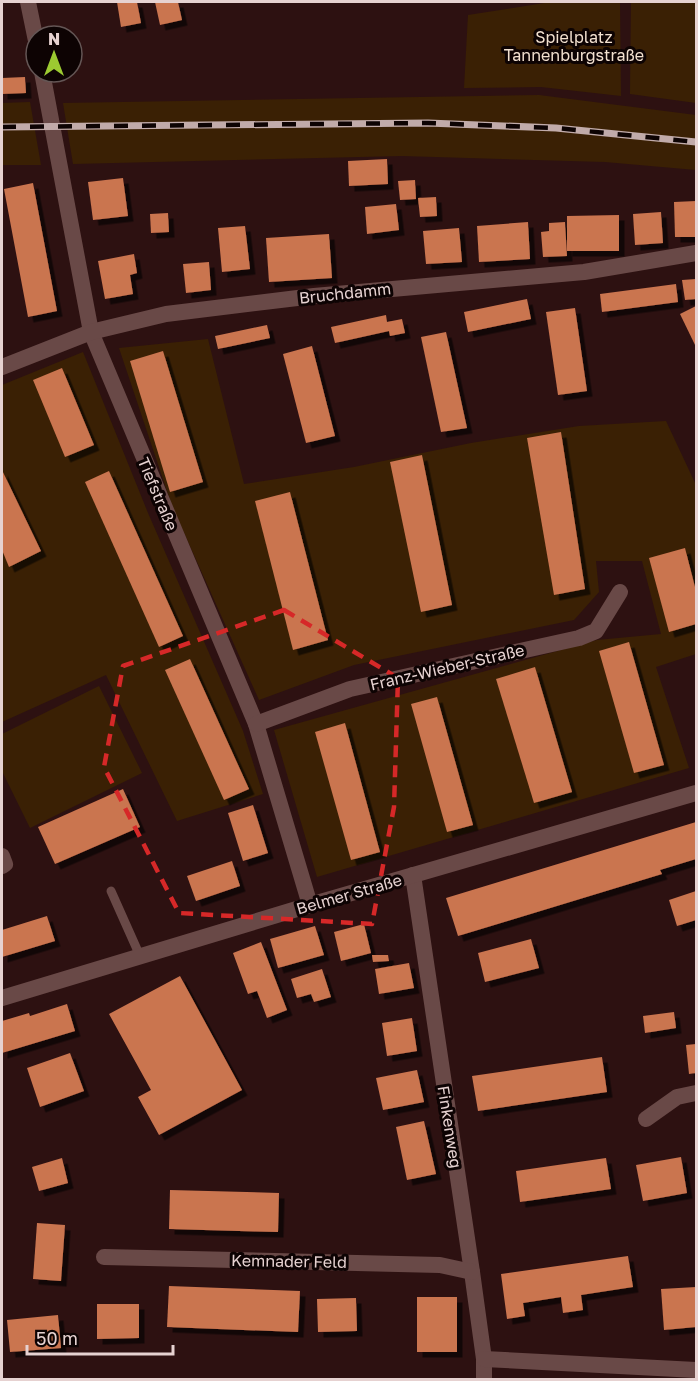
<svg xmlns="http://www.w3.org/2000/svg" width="698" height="1381" font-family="'Golos Text',sans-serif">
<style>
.green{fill:#3a2004}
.building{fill:#ca744f;filter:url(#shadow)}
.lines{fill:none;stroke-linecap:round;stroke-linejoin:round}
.service{stroke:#694947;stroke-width:9}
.minor{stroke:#694947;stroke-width:16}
.tertiary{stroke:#694947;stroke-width:16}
.rail-casing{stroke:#c1abaa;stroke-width:7}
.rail{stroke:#0d0303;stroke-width:4.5;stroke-dasharray:14;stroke-linecap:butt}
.marked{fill:none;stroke:#d62828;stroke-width:4.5;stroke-dasharray:12 8;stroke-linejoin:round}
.labels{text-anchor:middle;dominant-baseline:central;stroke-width:6;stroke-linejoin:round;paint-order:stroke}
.park-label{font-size:16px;fill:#f3e1d0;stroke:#0d0303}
.street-label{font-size:16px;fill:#e6d2d1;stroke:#0d0303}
</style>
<defs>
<filter id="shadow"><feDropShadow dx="5.5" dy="5.5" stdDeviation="0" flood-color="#0009"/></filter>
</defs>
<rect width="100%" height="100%" fill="#2d1111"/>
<g class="green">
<path d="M551,2H620L621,96L541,87L464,88L468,15Z"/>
<path d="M631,2H696V103L630,94Z"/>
<path d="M539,95L696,115V170L605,162L402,156L73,164L63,103Z"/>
<path d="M30,102L41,165H2V103Z"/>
<path d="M208,339L244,484L354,467L471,443L579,426L666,421L696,485V654L656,667L689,768L317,877L274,730L597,640L661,634L642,561H596L599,592L574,620L354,665L259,700L172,506L119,348Z"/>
<path d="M83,352L148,513L243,731L263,794L177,821L106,675L2,722V385Z"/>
<path d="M99,686L142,773L30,828L2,771V734Z"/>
</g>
<g class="building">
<path d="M117,2H137L141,23L121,27Z"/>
<path d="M155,2H178L182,20L160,25Z"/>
<path d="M25,77L26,93L2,94V78Z"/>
<path d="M387,159L388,184L349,186L348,161Z"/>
<path d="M123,178L128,216L93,220L88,182Z"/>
<path d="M415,180L416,199L400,200L398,181Z"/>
<path d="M33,183L57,311L28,317L4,189Z"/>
<path d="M436,197L437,216L420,217L418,198Z"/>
<path d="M696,201V237H675L674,202Z"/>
<path d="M396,204L399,230L367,234L365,207Z"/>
<path d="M661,212L663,243L635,245L633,214Z"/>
<path d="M168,213L169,232L151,233L150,214Z"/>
<path d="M619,215V251H567V216Z"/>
<path d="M528,222L530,259L479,262L477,226Z"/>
<path d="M565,222L567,256L543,257L541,232L549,231V223Z"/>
<path d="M245,226L250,269L222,272L218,228Z"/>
<path d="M459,228L462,262L426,264L423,231Z"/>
<path d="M329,234L332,278L269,282L266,238Z"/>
<path d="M134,254L137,273L130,275L133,294L105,299L98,261Z"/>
<path d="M209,262L211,290L186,293L183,264Z"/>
<path d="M696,279V299L685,300L682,280Z"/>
<path d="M676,284L678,302L602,312L600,294Z"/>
<path d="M527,299L531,319L468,332L464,312Z"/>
<path d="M696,306V347L680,314Z"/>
<path d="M575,308L587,391L558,395L546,312Z"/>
<path d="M386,315L387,322L402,319L405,333L390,336L389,331L335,343L331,327Z"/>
<path d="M267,325L270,338L218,349L215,336Z"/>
<path d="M446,332L467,428L441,432L421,337Z"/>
<path d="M312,346L335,436L306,443L283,354Z"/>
<path d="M163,351L203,482L170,492L130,361Z"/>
<path d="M62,368L94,445L65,457L33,380Z"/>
<path d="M561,432L585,589L554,595L527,438Z"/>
<path d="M422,455L452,605L421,612L390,462Z"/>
<path d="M2,470L41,551L9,567L2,550Z"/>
<path d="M109,471L183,636L159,647L85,482Z"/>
<path d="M290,492L328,640L293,650L255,501Z"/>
<path d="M685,548L696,591V624L669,632L649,558Z"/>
<path d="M629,642L664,765L634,773L599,651Z"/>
<path d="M190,659L249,789L224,800L165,670Z"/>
<path d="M535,667L572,792L534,803L496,679Z"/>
<path d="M437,697L473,825L447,832L411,704Z"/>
<path d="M345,723L380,852L351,860L315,732Z"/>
<path d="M123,789L140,827L55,864L38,827Z"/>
<path d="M253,805L268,853L243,861L228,813Z"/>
<path d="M696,822V859L660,870L662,874L458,936L446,898Z"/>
<path d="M232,861L240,886L196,901L187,876Z"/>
<path d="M696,891V920L677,926L669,900Z"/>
<path d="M47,916L55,941L2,957V930Z"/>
<path d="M364,924L371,953L341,961L334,932Z"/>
<path d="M315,926L324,955L278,968L270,939Z"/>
<path d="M531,939L539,968L485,982L478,953Z"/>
<path d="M261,942L287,1010L267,1018L257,991L248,994L233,953Z"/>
<path d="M372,955H388L389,961L373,962Z"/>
<path d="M409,963L414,988L379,994L375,969Z"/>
<path d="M322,969L331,997L314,1002L311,994L297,998L291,979Z"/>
<path d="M180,976L242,1090L159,1135L138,1097L151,1090L109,1014Z"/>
<path d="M67,1004L75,1031L2,1053V1021L29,1013L30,1016Z"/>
<path d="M674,1012L676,1028L645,1033L643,1016Z"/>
<path d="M412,1018L417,1051L387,1056L382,1023Z"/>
<path d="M696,1044V1073L689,1074L686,1045Z"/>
<path d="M70,1053L84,1091L40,1107L27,1068Z"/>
<path d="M602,1057L607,1092L478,1111L472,1076Z"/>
<path d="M417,1070L424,1102L383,1110L376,1078Z"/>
<path d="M424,1121L436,1174L407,1180L396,1127Z"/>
<path d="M681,1157L687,1193L643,1201L636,1165Z"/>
<path d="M62,1158L68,1183L39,1191L32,1167Z"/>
<path d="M606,1158L611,1189L520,1202L516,1171Z"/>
<path d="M170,1190L279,1193L278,1232L169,1229Z"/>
<path d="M37,1223L65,1225L61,1281L33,1279Z"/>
<path d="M628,1256L633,1287L581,1295L583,1310L563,1313L561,1297L523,1303L525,1316L507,1319L501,1274Z"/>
<path d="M169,1286L300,1291L298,1332L167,1327Z"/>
<path d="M696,1287V1327L664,1330L661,1289Z"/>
<rect x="417" y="1297" width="40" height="55"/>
<path d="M356,1298L357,1331L318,1332L317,1299Z"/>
<path d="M97,1304H139V1338L97,1339Z"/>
<path d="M58,1315L61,1348L10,1352L7,1320Z"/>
</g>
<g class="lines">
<path class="service" d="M111,891L140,956"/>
<g class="minor">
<path d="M28,2L36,41"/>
<path d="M42,72L91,332L256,724L310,905"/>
<path d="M2,367L91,332L166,314L314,296L584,272L696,253"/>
<path d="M256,724L350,689L579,638L596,631L620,592"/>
<path d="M2,856L5,864L2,866"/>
<path d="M413,875L472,1272L484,1359V1380"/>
<path d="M646,1119L677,1097L696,1093"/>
<path d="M104,1257L440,1265L472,1272"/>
<path d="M484,1359L696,1370"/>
</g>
<path class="tertiary" d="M2,998L310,905L696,793"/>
<defs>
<path id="rail" d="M2,127L428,123L556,128L696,142"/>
</defs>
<use href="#rail" class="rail-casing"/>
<use href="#rail" class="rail"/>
</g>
<path class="marked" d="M284,610L398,678L394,807L372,924L179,913L104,767L123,666Z"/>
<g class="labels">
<g class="park-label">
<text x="574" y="37">Spielplatz<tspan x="574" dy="18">Tannenburgstraße</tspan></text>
</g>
<g class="street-label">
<text transform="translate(345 293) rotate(-6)">Bruchdamm</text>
<text transform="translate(158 494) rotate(67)">Tiefstraße</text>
<text transform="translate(447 667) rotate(-13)">Franz-Wieber-Straße</text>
<text transform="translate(349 894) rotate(-16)">Belmer Straße</text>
<text transform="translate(450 1127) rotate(81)">Finkenweg</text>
<text transform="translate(289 1261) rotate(1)">Kemnader Feld</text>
</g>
</g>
<rect width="698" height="1381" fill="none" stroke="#e6d2d1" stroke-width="6"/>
<g transform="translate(54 54)"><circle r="28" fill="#0d0303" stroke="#645655" stroke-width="1.5"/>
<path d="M0-4.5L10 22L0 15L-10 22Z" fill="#9cca31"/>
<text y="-9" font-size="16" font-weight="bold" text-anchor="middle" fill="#e6d2d1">N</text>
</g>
<path d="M27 1345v9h146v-9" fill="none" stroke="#e6d2d1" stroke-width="3"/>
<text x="36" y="1345" font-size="18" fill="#e6d2d1" stroke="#0d0303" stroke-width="4.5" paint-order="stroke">50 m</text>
</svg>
